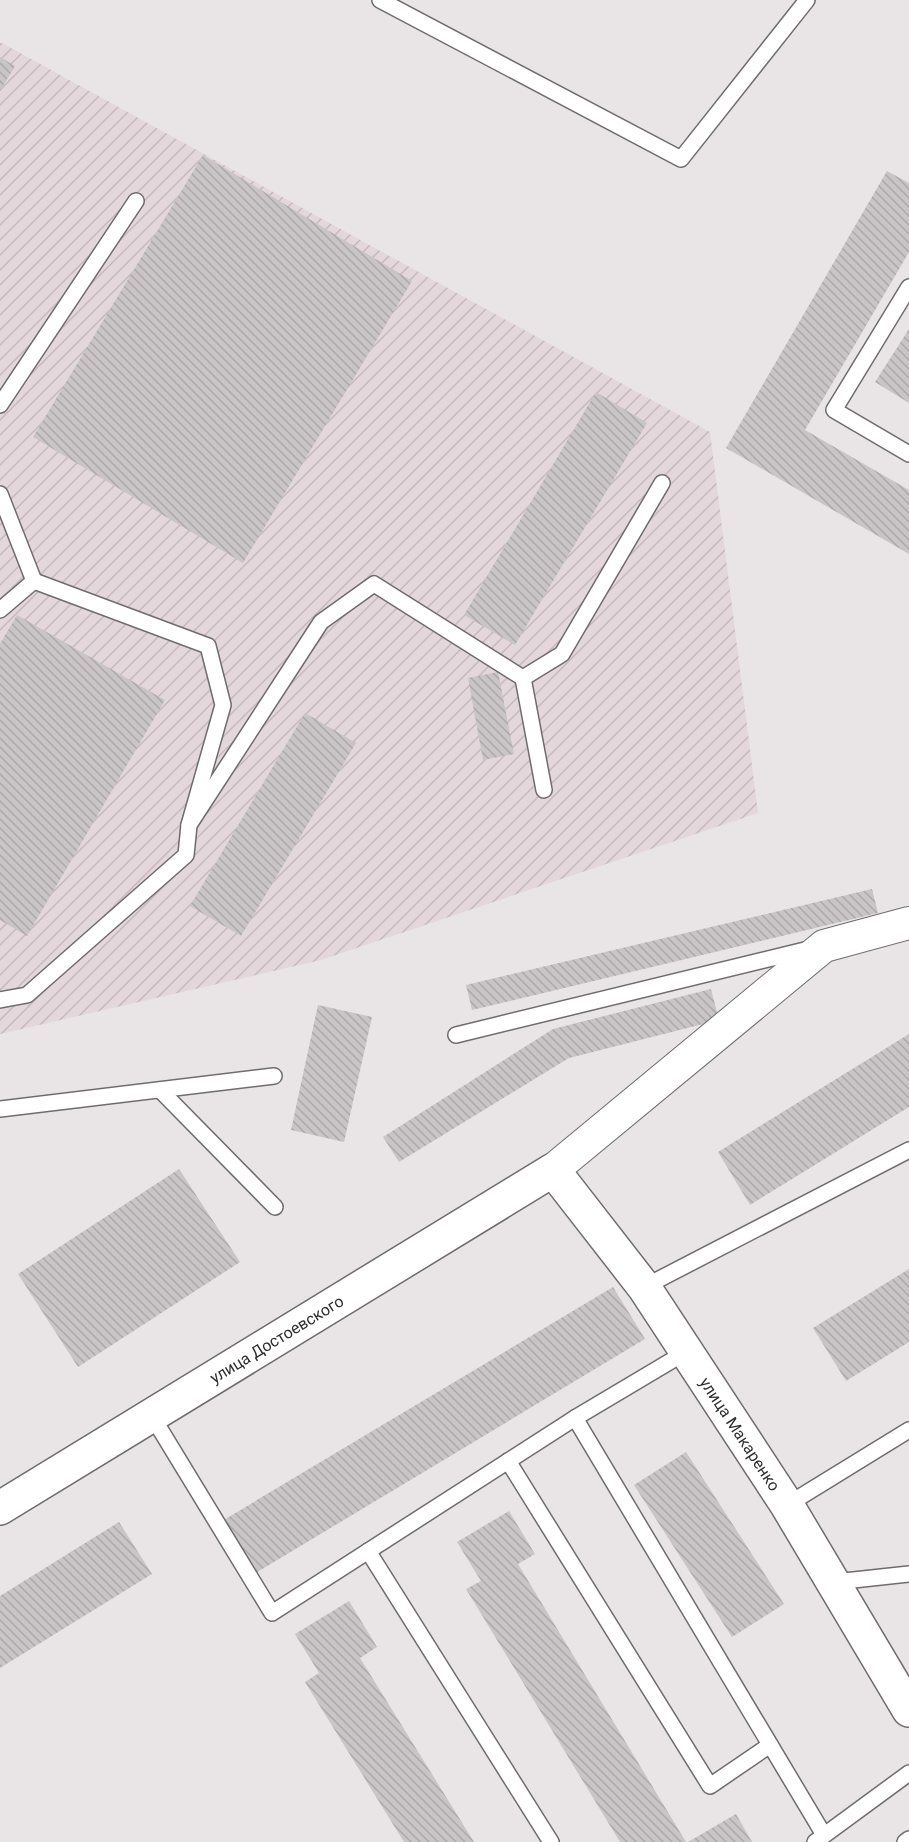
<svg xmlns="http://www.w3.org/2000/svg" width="909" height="1842" font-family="Roboto,sans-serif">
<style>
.industrial{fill:url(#industrial-furrows)}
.building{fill:url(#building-back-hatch)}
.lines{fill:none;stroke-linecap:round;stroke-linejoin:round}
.lane-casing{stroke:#706c6d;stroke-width:18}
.street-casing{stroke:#706c6d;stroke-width:34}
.secondary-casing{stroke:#706c6d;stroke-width:36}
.lane{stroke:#fff;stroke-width:15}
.street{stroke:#fff;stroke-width:32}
.secondary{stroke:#fff;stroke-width:33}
.labels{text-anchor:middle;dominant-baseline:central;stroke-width:4.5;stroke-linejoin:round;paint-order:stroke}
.street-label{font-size:16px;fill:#2f2d2d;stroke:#fff}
</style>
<defs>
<pattern id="industrial-furrows" width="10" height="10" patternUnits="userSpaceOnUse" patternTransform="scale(1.5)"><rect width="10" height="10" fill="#e4d7db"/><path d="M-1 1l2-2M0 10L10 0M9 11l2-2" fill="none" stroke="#c4b9bc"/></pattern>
<pattern id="building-back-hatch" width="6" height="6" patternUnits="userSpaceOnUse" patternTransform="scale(1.5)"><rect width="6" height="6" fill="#c9c4c6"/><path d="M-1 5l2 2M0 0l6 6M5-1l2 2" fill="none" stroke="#ada9aa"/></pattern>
</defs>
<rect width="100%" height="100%" fill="#e9e4e5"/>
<path class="industrial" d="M0,42L710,432L758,813L321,960L0,1034Z"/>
<g class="building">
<path d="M0,57L15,66L0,91Z"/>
<path d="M203,155L412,281L243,563L33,437Z"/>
<path d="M887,171L909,183V252L805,430L909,490V554L726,448Z"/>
<path d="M909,329V403L875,382Z"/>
<path d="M596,392L647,423L515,645L464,615Z"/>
<path d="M17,615L165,700L27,936L0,920V644Z"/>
<path d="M498,672L514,754L483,760L468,678Z"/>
<path d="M305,713L356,743L241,936L190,906Z"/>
<path d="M872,889L878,913L472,1010L466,985Z"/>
<path d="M711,989L719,1020L569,1058L399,1162L383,1137L553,1029Z"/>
<path d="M318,1005L372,1017L344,1142L291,1130Z"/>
<path d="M909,1034V1107L750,1205L718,1152Z"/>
<path d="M179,1169L240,1262L78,1367L18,1274Z"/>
<path d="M909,1269V1342L846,1381L813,1328Z"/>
<path d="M613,1287L645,1339L254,1574L222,1521Z"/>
<path d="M686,1452L784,1604L732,1637L634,1485Z"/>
<path d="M509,1511L535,1554L518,1564L686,1842H620L466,1589L481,1581L457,1542Z"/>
<path d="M119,1522L152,1574L0,1668V1596Z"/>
<path d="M349,1601L377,1647L360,1658L474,1842H404L305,1682L319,1673L295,1634Z"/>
<path d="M736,1814L752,1842H688Z"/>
</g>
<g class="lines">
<defs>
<g id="lane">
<path d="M380,0L681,159L807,0"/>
<path d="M909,287L834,410L909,454"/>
<path d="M0,405L136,201"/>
<path d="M0,494L34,581"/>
<path d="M0,610L34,581L208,646L223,705L189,825L186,855L27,995L0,1000"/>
<path d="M523,678L544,790"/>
<path d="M189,825L321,622L374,584L523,678L562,654L662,483"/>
<path d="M456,1035L809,949"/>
<path d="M160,1090L275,1207"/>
<path d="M0,1109L274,1076"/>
<path d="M644,1287L909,1150"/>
<path d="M152,1416L272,1613L575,1418L686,1352"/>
<path d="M575,1418L824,1835"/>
<path d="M508,1461L710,1786L770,1745"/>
<path d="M787,1505L909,1430"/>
<path d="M368,1551L551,1842"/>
<path d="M835,1582L909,1574"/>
<path d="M815,1842L909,1773"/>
<path d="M905,1842L909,1839"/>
</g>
<path id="street" d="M553,1170L824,946L909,923"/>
<g id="secondary">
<path id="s1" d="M0,1508L553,1170L644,1287L787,1505L909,1710"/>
</g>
</defs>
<use href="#lane" class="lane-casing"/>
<use href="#street" class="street-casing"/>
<use href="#secondary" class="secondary-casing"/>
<use href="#lane" class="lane"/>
<use href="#street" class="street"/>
<use href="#secondary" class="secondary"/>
</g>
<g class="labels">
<g class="street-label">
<text stroke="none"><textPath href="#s1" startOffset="324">улица Достоевского</textPath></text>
<text stroke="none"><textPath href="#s1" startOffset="972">улица Макаренко</textPath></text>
</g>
</g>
</svg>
